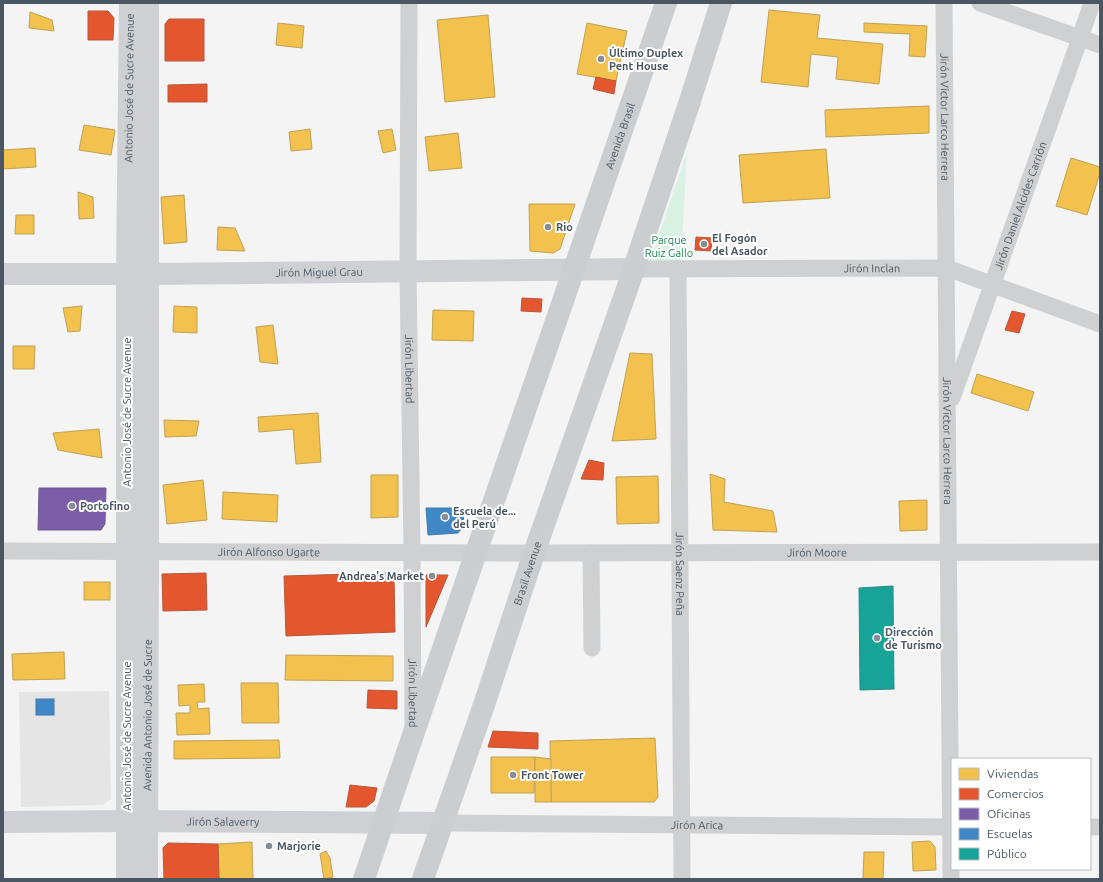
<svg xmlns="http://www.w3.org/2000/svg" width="1103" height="882" font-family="Ubuntu,sans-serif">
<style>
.education{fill:#e6e5e6}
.green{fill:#d9f2e3}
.homes{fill:#f2c14e;stroke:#c0a154}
.shops{fill:#e4572e;stroke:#b6573d}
.offices{fill:#7b5ea7;stroke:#6c5c92}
.schools{fill:#3f88c5;stroke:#4279a7}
.public{fill:#17a398;stroke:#268c88}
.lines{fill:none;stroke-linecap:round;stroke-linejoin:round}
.street{stroke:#ced0d2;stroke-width:17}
.secondary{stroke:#ced0d4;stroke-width:22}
.primary{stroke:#caced1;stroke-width:22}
.poi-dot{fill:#868d94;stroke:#fff;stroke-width:1.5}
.labels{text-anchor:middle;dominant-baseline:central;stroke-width:4;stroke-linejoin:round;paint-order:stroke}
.poi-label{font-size:11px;font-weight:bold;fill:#4a5661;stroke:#fff;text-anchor:start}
.street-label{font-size:11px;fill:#4a5661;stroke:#fff}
.park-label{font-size:11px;fill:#17864f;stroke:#fff}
</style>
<rect width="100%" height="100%" fill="#f4f4f4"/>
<path class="education" d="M109,691L111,799L103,805L21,807L19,692Z"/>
<path class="green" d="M687,152L681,261H650Z"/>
<g class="homes">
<path d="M769,10L820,15L817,38L883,44L879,84L836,79L838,57L811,54L808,87L761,82Z"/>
<path d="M30,12L52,20L54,31L29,28Z"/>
<path d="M488,15L495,97L445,102L437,20Z"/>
<path d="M278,23L304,26L302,48L276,45Z"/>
<path d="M587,23L627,31L616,81L577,74Z"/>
<path d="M864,23L927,26L925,57L909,56L910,34L864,32Z"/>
<path d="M929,106V133L826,137L825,110Z"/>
<path d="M84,125L115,130L111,155L79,150Z"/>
<path d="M310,129L312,149L291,151L289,132Z"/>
<path d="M392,129L396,150L383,153L378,131Z"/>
<path d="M458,133L462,168L429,171L425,137Z"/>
<path d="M35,148L36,167L3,169V150Z"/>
<path d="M826,149L830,198L743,203L739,155Z"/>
<path d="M1071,158L1100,167V173L1087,215L1056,206Z"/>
<path d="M78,192L93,197L94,218L79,219Z"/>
<path d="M184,195L187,242L164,244L161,197Z"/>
<path d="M529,204H575L560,249L553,253L530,251Z"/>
<path d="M16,215H34V234H15Z"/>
<path d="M218,227L235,228L245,251L217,250Z"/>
<path d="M82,306L80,331L68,332L63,308Z"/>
<path d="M174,306L197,307V333L173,332Z"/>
<path d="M433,310L474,311L473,341L432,340Z"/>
<path d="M273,325L278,364L260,362L256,327Z"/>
<path d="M13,346H35L34,369H13Z"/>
<path d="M630,353L652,354L656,439L612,441Z"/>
<path d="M977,374L1034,392L1028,411L971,393Z"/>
<path d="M318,413L321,462L296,464L293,429L259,432L258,417Z"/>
<path d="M164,420L199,421L196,436L165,437Z"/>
<path d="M99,429L102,458L58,450L53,433Z"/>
<path d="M710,474L725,479L724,502L773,511L777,532L713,530Z"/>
<path d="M371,475H398V517L371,518Z"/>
<path d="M658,476L659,523L617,524L616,477Z"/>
<path d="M203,480L207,520L167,524L163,485Z"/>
<path d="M223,492L278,495L277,522L222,519Z"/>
<path d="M927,500V530L900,531L899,501Z"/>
<rect x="84" y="582" width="26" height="18"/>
<path d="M64,652L65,679L13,680L12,654Z"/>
<path d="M286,655L393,656V681L285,680Z"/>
<path d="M241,683H278L279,723H242Z"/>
<path d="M204,684L205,702H197L198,709L209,708L210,734L177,735L176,713H190V705L179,706L178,685Z"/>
<path d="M655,738L658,797L654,802H551L550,741Z"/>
<path d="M279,740L280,758L174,759V741Z"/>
<path d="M491,757H535L534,793H491Z"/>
<path d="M535,757L551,759V802H535Z"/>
<path d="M930,841L935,847L936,870L913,871L912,842Z"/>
<path d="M252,842L253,879H219L218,844Z"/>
<path d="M326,851L330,858L333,877L324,879L320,854Z"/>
<path d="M864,852H884L883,879H863Z"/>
</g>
<g class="shops">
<path d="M88,11H108L114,18L113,40H88Z"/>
<path d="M169,19H204V61H165V24Z"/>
<path d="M596,77L616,81L614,94L593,89Z"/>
<path d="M207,84V102H168V85Z"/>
<path d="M696,237L712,238L711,251L695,250Z"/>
<path d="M522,298L542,299L541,312L521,311Z"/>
<path d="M1012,311L1025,314L1019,333L1005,330Z"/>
<path d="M589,460L604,463L603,480L581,479Z"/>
<path d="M206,573L207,610L163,611L162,574Z"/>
<path d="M387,573H394L395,632L286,636L284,576Z"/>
<path d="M426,575H448L426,627Z"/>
<path d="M368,690L397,691V709L367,708Z"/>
<path d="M493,731L538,733V749L488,747Z"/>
<path d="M350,785L377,788L374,801L366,807H346Z"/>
<path d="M168,843L218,844L219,879H164L163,848Z"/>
</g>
<path class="offices" d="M39,488H106L105,524L101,530H38Z"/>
<g class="schools">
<path d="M426,508H464L463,526L458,533L428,535Z"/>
<rect x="36" y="699" width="18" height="16"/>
</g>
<path class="public" d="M893,586L894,689L860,690L859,588Z"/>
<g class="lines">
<g class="street">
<path id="s1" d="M409,3L408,271L412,552L413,727"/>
<path id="s2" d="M944,3L951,879"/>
<path d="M980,3L1100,45"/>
<path id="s3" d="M634,269L947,268L1100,324"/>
<path id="s4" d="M678,269L682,879"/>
<path id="s5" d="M952,398L1080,38L1092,3"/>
<path id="s6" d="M3,551L534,553L1100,552"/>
<path d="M591,553L592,648"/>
<path id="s7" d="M443,823L952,827"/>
<path d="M1090,827H1100"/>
</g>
<g class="secondary">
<path id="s8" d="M3,274H148L634,269"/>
<path id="s9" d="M3,822L127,821L443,823"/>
<path id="s10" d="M127,879V274L130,3"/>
<path id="s11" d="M147,879L148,551V3"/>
</g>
<g class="primary">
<path id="s12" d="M364,879L413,735L666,3"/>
<path id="s13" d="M423,879L484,705L534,553L634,269L639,253L690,101L721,3"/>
</g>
</g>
<g class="poi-dot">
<circle cx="601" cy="59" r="4"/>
<circle cx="548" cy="227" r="4"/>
<circle cx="704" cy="244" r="4"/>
<circle cx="72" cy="506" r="4"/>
<circle cx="445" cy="517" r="4"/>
<circle cx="432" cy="576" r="4"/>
<circle cx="877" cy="638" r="4"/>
<circle cx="513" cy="775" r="4"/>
<circle cx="269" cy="846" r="4"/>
</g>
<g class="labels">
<g class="poi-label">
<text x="609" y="53">Último Duplex<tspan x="609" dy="13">Pent House</tspan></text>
<text x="556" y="227">Rio</text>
<text x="712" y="238">El Fogón<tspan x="712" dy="13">del Asador</tspan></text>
<text x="80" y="506">Portofino</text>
<text x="453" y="511">Escuela de...<tspan x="453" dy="13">del Perú</tspan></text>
<text x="424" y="576" text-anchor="end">Andrea's Market</text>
<text x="885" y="632">Dirección<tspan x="885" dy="13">de Turismo</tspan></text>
<text x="521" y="775">Front Tower</text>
<text x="277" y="846">Marjorie</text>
</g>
<g class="street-label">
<text stroke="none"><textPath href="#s10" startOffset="791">Antonio José de Sucre Avenue</textPath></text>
<text stroke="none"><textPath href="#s2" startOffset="114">Jirón Víctor Larco Herrera</textPath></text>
<text stroke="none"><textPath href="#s12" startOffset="786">Avenida Brasil</textPath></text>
<text stroke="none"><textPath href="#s5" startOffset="204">Jirón Daniel Alcides Carrión</textPath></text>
<text stroke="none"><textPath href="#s3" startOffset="238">Jirón Inclan</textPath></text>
<text stroke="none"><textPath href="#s8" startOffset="316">Jirón Miguel Grau</textPath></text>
<text stroke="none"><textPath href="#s1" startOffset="366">Jirón Libertad</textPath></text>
<text transform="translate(127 412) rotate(-90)">Antonio José de Sucre Avenue</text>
<text stroke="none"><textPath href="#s2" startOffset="438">Jirón Víctor Larco Herrera</textPath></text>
<text stroke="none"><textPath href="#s6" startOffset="266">Jirón Alfonso Ugarte</textPath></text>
<text stroke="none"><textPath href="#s6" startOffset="814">Jirón Moore</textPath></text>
<text stroke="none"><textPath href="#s13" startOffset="323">Brasil Avenue</textPath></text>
<text stroke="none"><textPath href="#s4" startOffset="305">Jirón Saenz Peña</textPath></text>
<text stroke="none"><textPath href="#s1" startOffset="690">Jirón Libertad</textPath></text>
<text stroke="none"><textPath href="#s11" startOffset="164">Avenida Antonio José de Sucre</textPath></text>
<text transform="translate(127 736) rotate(-90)">Antonio José de Sucre Avenue</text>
<text stroke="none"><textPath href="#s9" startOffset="220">Jirón Salaverry</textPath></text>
<text stroke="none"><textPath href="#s7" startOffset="254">Jirón Arica</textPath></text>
</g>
<g class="park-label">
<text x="669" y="240">Parque<tspan x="669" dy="13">Ruiz Gallo</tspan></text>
</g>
</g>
<rect width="1103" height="882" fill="none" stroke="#4a5661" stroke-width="8"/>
<rect x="951" y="758" width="140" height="112" fill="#ffffff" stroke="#b7bbc0"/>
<rect x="959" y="768" width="20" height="12" fill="#f2c14e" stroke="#b7bbc0"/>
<text x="987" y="778" font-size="12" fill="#4a5661">Viviendas</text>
<rect x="959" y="788" width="20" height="12" fill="#e4572e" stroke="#b7bbc0"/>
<text x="987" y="798" font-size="12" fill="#4a5661">Comercios</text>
<rect x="959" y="808" width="20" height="12" fill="#7b5ea7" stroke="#b7bbc0"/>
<text x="987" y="818" font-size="12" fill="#4a5661">Oficinas</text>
<rect x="959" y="828" width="20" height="12" fill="#3f88c5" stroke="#b7bbc0"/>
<text x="987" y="838" font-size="12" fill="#4a5661">Escuelas</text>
<rect x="959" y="848" width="20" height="12" fill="#17a398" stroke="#b7bbc0"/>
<text x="987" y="858" font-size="12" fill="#4a5661">Público</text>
</svg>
